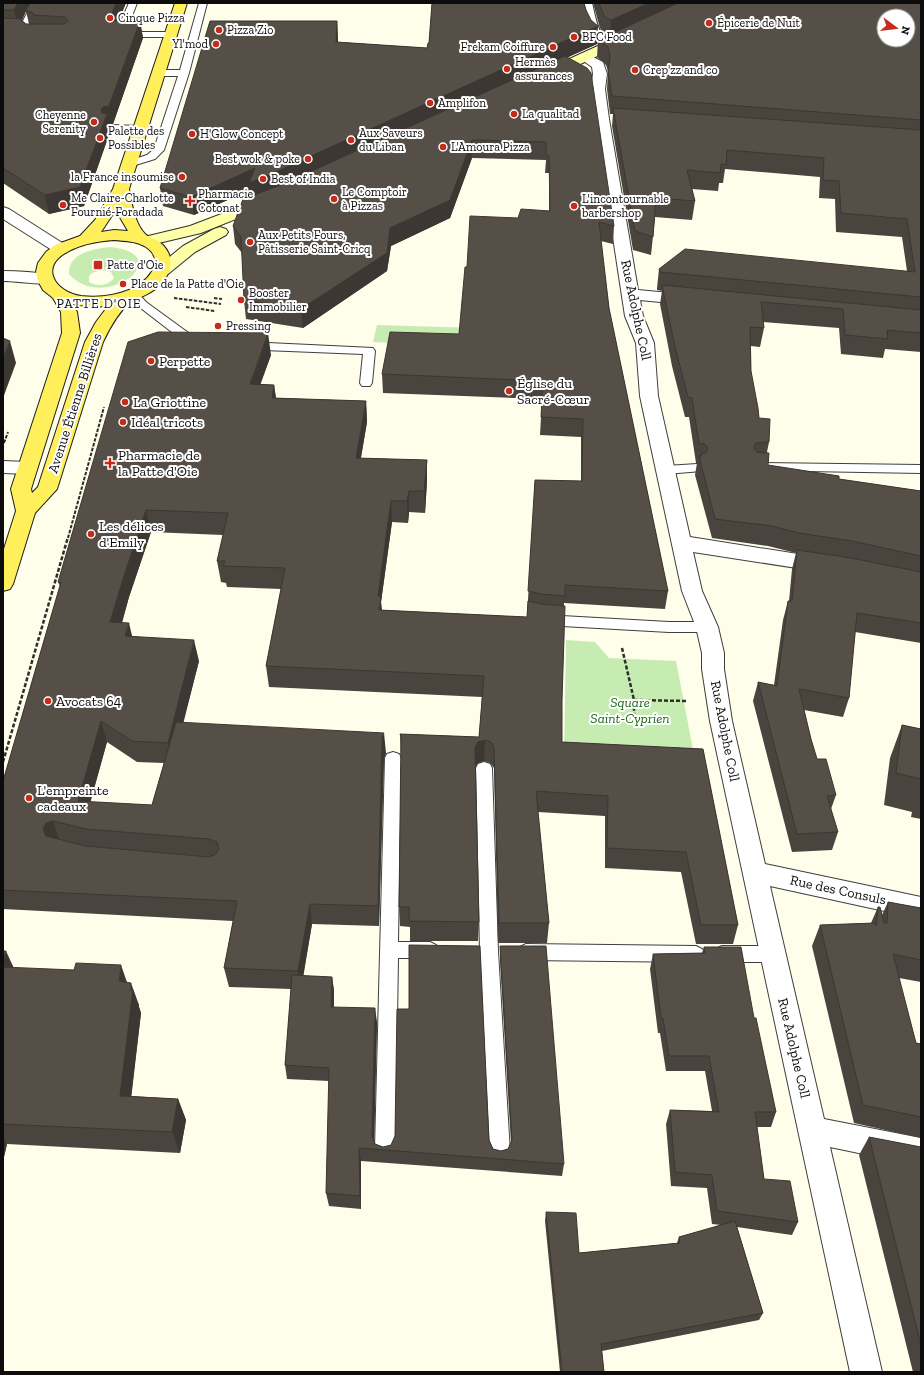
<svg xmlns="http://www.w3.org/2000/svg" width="924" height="1375" font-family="'Zilla Slab',serif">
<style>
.green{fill:#c7ecb1;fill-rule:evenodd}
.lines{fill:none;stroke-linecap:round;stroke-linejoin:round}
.service-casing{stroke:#3f3f3f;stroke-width:2}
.minor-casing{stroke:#3f3f3f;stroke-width:2}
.tertiary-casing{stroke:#3f3f3f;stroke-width:2}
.secondary-casing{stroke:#2e2e2e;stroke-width:2}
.primary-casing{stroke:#1d1d1d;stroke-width:2}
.path-far1{stroke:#2e2e2e;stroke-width:2;stroke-dasharray:3.5 1.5;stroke-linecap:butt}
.path{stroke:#2e2e2e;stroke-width:2.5;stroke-dasharray:4 2;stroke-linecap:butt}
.service{fill:#fff;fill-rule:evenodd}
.minor{fill:#fff;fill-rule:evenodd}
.tertiary{fill:#fff;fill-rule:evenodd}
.secondary{fill:#fcffa6;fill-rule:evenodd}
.primary{fill:#ffef5b;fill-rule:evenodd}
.wall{fill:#49443d;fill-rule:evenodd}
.shaded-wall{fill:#3c3732}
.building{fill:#554f47;stroke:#3c3732;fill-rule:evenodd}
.poi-dot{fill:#c62a19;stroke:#fff;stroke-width:1.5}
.labels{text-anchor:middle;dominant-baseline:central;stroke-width:4;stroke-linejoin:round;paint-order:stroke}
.far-poi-label{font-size:12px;fill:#0c0c0c;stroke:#fff;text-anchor:start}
.far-quarter-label{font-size:13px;letter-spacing:1px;fill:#0c0c0c;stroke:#fff}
.street-label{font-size:14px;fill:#0c0c0c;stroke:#fff}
.poi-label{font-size:14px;fill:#0c0c0c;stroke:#fff;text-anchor:start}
.park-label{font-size:14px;font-style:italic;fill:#1c6818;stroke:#fff}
</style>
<rect width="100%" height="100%" fill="#fffeeb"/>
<g class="green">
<path d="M110,247C180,254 104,314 69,274C68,253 93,249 110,247ZM101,270L111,272L114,278C108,286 97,287 89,282V276L92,273Z"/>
<path d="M377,325L510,329L613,352L373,342Z"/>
<path d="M566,640L595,642L609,658L676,661L696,765L564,758Z"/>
</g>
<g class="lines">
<defs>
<g id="service">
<path d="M32,3H40L28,31L23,34L20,33L18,31Z"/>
<path d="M129,3H137L126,32H171L174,33L176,35L174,37H117L115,35Z"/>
<path d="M199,3H207L189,73L164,150L155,159L129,167L125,166L124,164L125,162L147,155L154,149L178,76H159L154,73L159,70H180Z"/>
<path d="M111,125L140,126L145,129L140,132L107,130L106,128L107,126Z"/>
<path d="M133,291L137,292L146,302L194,337L196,340L194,343H186L138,306L127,294L129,292Z"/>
<path d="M268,343L373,348L375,351L372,383L370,386H362L360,383L363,354L264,350L262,347L264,344Z"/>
<path d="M759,463L921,465V473L754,470L753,467L754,464Z"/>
<path d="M697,464L702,465L704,468L702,471L666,474L661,473L659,470L661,467L666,466Z"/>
<path d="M544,615L669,622H707L712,623L714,627L712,631L707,632H669L544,625L539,624L537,620L539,616Z"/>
<path d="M393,752L399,754L401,758L398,942H430L436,945L439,950L436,955L430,958H398L395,1149L392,1156L385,1158L378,1156L375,1149L385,758L387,754Z"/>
<path d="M484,762L490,764L492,768L498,951L510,1153L507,1160L500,1162L493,1160L490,1153L480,951L476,768L478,764Z"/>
<path d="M526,944L696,946L702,949L705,954L702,959L696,962L526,960L520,957L517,952L520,947Z"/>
<path d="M722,946H773L779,949L782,954L779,959L773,962H722L716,959L713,954L716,949Z"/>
</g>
<g id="minor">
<path d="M580,3H592C594,10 597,30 603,35C607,39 613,39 617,44L615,47C609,48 605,47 600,44C585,36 584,19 580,3Z"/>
<path d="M585,53L603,62L607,74L605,89L609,119L638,290L691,295L697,296L699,300L697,304L691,305L640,300L643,316L654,343L658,396L690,537L823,558L830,560L833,565L830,570L823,572L693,552L702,591L718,627L724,653V669L732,721L765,864L921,897V919L770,886L824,1119L921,1138V1166L830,1147L882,1372H850L710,721L702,669V653L696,627L682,591L640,396L636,343L625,316L595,119L591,89L593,74L592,67L578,57L580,54Z"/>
<path d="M3,271C19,271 35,272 51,275L53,279L51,283C40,285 16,281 3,281Z"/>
<path d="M3,461L27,462L34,464L37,468L34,472L27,474L3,473Z"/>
</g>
<path id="tertiary" d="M3,207L9,209L67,246L69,249L67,252L61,254L55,252L3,219Z"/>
<g id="secondary">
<path d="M624,34L629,35L631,38L629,41L553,77L548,78L543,77L541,74L543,71Z"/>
<path d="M266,197L271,199L274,202L271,205L201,233L146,246L140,244L138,241L140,238L190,226Z"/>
<path d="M220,227L226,229L228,232L226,235L195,252L168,274L162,276L156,274L154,271L156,268L183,246L214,229Z"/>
</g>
<path id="primary" d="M175,3H187L129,189C132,204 134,222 145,234C148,237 153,238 156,240C167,246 174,259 169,271C165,283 153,292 141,297C137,299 133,300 130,302C118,313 110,327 103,342L57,489L35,513L13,584L10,589L3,591V552L16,511L11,489L62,333L61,312L53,298L43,290L38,281L36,272L38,263L46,252L55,245L80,236L95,220L113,189ZM117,208L118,214L128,231L114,230L101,232ZM114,240C125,241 137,241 146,247C168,262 145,284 129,290C114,296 97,298 81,296C55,292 39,267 67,252C81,244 98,241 114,240ZM73,304L92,307L108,306L96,322L85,342L38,487L32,493L31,489L80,333L77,312Z"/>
</defs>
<use href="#service" class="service-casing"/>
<use href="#minor" class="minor-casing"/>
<use href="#tertiary" class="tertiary-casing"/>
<use href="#secondary" class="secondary-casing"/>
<use href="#primary" class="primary-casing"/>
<g class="path-far1">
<path d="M174,298L221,304"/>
<path d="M214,298L222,299"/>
<path d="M186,307L215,311"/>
<path d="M4,443L8,432"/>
<path d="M68,538L104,407"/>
</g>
<g class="path">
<path d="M622,648L634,700V719"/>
<path d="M634,700L688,701"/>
<path d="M3,762L68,537"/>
</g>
<use href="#service" class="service"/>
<use href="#minor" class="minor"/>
<use href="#tertiary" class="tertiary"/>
<use href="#secondary" class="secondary"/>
<use href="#primary" class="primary"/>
</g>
<g class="wall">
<path d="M3,3H126L118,21H140L143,38L113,124H109L110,132L84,206L49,214L3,183ZM26,11L29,24H26L22,21Z"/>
<path d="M341,3H584L597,44L567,57L614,226L613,244L601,241L609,308L668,591L665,609L564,603L562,700V742L703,749L738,925L733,944H696L681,872L605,868V816L538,812L549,923L547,943H498L494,768L490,763L484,761L478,763L475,767L479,922L478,941H410V927L400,926L399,907L401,755L400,734L479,737L482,697L269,687L266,666L281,589L227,587L226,583L221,582L217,561L223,535L151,532L129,597L122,623L132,637L199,661L183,722L386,753L384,758L379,926L312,924L303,976L332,977L334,991V1007L377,1022L374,1140L375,1144L383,1147L489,1140L493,1149L501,1151L508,1149L511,1143L500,961V946L564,1164L562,1176L361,1161V1209L329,1206L326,1193L329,1081L287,1079L285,1065L291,989L229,987L224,968L233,921L3,909V781L60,586L58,582L271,355L260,384L274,385L276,398L366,401L367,422L361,458L427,460V481L425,513L409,512L408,523L392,522L381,602L382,610L527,617L535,480L581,481V437L540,435L542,399L383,393L382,374L459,334L467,267L518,218L549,211V173H545L546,160L472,158L450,218L391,246L387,271L303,328L246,319L244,300L242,253L235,244L233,226L251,196L250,190L194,215L163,206L160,188L337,21L338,42L427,48L429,43L432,3L341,4ZM107,742L137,762L164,763L152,805L90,802Z"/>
<path d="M593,3H921V352L885,349L883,358L841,354L839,328L763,322L764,328L760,347L751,346V371L759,418L769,442L767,452L768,465L839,479L921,491V643L855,632L849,698L843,717L804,710L811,739L817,759L836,795L831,809L838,832L832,850L792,852L753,701L758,682L774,685L783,620L788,601H789L792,569L796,553L768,546L712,538L695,475L697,463H696L689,417H685L672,366L660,304L662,291L657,290V288L659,269L907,271L902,237L836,232L835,199L819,198L820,177L725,169L723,183H719L718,191L692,189L695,201L692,220L655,217L651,255L633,250L612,126L613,114H610L607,89L608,71L606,65L597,57L598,40L607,36L604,34L600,28Z"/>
<path d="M902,725L921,729V819L911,817L912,812L884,805L890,758Z"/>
<path d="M888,902L921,908V982L899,978L916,1043L921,1044V1138L854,1123L812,946L820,925L871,923L878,907L882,915Z"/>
<path d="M704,947L754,1018L776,1112L771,1127H757L764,1179L798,1222L792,1235L737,1227L763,1313L759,1320L602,1351L604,1372H560L545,1221L546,1212L579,1253L677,1243L679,1237L721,1225L712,1224L707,1188L671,1186L666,1124L670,1110L712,1111L705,1071H666L660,1033H658L650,969L653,954L702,953Z"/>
<path d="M3,951L14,968L126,982L139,1005V1007L141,1013L131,1096L178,1099L186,1120L180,1153L7,1144L3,1161Z"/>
<path d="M869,1137L921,1147V1372H913L859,1155Z"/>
</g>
<g class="shaded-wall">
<path d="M18,3H30L18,27L14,10Z"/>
<path d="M116,3H126L112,38L109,21Z"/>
<path d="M649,3H683L610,38L611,20Z"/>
<path d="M140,21L143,38L113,124H109L110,132L84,206L49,214L45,195L101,109Z"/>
<path d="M337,21L338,38V59L336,42Z"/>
<path d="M598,26L597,44L271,194L251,201L250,190L194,215L191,197L255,168Z"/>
<path d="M472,140V158L450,218L391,246L387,271L303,328L301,309L390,228Z"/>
<path d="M268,333L271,355L253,405L250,384Z"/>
<path d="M10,341L16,363L3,398V358Z"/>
<path d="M274,385L277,406L272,398Z"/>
<path d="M366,401L367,422L357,479L356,458Z"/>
<path d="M427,460V481L425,513L424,491Z"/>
<path d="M409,491V512L408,523L407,501Z"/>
<path d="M391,501L392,522L381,602L382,618L380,631L378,596Z"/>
<path d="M146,510L151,532L129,597L116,643L110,622L124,576Z"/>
<path d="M129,623L134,644L125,636Z"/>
<path d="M194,640L199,661L173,764L168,743Z"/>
<path d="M101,721L107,742L85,822L78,801Z"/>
<path d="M384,733L386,753L384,758L379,926L378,906L382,737Z"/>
<path d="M485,740L484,761L478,763L474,768L475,747L478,742Z"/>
<path d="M53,821L60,842L51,849L43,829L46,823Z"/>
<path d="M310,904L312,924L301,990L298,971Z"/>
<path d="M6,951L17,975L3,967Z"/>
<path d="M121,965L129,988L119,981Z"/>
<path d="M332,977L334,991L333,1021L331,1007Z"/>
<path d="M131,983L139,1005V1007L141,1013L129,1117L120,1096Z"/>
<path d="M375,1008L377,1022L374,1149L372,1136Z"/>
<path d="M178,1099L186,1120L180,1153L172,1132Z"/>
<path d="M3,1137L7,1144L3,1161Z"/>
<path d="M359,1148L361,1161V1209L360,1196Z"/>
</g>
<g class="building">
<path d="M3,3H18L14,10H3Z"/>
<path d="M30,3H116L109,21H140L109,106L103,107L101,109L102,113L107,114L80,187L45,195L3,168V18L20,19L26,24H64L68,21L65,17L33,15L32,12L26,11Z"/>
<path d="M432,3H584L586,10L591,20L598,26L269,175L249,183L255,168L191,197L160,188L210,21H337L336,42L427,48L428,43H429Z"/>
<path d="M599,3H649L611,20L605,17L602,11Z"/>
<path d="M678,3H921V120L612,96L608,71L610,57L608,47L598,40ZM884,16H908V40H884Z"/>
<path d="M565,56L587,68L591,73L614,226L599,222L609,308L668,591L565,585V596L541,594L528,591L535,480L582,481L583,419L541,417L543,381L382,374L390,332L459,334L465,267H467L470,216L518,218L521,209L550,211L549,156L546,155V142L472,140L450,200L390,228L387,253L301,309L244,300L241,237L233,226L243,199L281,185Z"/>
<path d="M613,108L921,130V297L660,272L659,269L685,249L915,272L907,219L841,213L839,181L823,180L824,158L727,150L726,165L721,164L720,173L687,170L695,201L656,198L653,237L635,231Z"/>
<path d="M662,285L921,310V333L887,330L888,339L845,335L843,309L761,302L764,328L750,327L751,371L758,408L759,418L770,419L769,442L756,443L754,448L757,452L769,453L768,465L839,476V479L921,491V556L852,541L799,533L772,526L715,519L699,456H702L701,454L706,453L708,448L705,444L699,443L692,398L688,397L675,347Z"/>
<path d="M158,332L268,333L250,384L274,385L272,398L366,401L356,458L427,460L424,491H409L407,501H391L378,596L381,597L379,610L527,617L528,601L541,604L565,606L562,700V742L703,749L738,925H701L686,852L607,848L608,796L536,791L549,923H499L494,747L491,742L485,740L478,742L475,747L479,922L409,921V907H399L401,737L400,734L479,737L484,676L266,666L285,568L223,566L225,561H217L228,513L146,510L124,576L110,622L129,623L125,636L194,640L168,743L132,741L101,721L78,801L152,805L176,722L384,733L382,737L378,906L310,904L298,971L224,968L237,901L3,890V781L61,582H58L128,342ZM53,821L86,829L209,839L217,842L219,849L216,854L209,857L86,846L46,836L43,829L46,823Z"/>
<path d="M3,338L10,341L3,358Z"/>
<path d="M797,550L851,558L921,572V623L857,613L849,698L799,689L811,739L817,759H826L836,795L827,796L838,832L797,834L758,682L777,686L788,601H792Z"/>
<path d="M902,725L921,729V779L896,773Z"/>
<path d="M888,902L921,908V960L893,954L916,1043L921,1044V1117L863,1105L820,925L875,923L876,926L878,907H880L884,923H887Z"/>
<path d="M409,945L480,946L489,1140L493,1149L501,1151L508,1149L512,1140L500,946H546L564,1164L359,1148L360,1196L326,1193L329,1068L285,1065L292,975L332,977L331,1007L375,1008L372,1136L375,1144L383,1147L391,1145L395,1136L397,1009H409Z"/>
<path d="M704,947H741L754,1018H756L776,1112H755L764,1179L790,1181L798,1222L717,1211L712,1175L675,1172L670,1110L719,1112L709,1056H669L663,1018H661L653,954L705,953Z"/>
<path d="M3,951H6L3,967L74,970L76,963L121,965L119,981L131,983L130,990H133L120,1096L178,1099L172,1132L3,1124Z"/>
<path d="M869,1137L921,1147V1345Z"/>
<path d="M546,1212L576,1213L579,1253L680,1243L679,1237L735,1221L763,1313L601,1344L604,1372H562Z"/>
</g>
<g class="poi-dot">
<circle cx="110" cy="18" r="4"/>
<circle cx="709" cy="23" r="4"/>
<circle cx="219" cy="30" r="4"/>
<circle cx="574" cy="37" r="4"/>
<circle cx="216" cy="44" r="4"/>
<circle cx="553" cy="47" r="4"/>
<circle cx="507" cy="69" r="4"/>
<circle cx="635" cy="70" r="4"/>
<circle cx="430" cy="103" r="4"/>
<circle cx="514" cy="114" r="4"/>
<circle cx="94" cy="122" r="4"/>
<circle cx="192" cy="134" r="4"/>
<circle cx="100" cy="138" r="4"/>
<circle cx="351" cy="140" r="4"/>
<circle cx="443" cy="147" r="4"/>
<circle cx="308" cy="159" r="4"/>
<circle cx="182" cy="177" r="4"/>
<circle cx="263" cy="179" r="4"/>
<circle cx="334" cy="199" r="4"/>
<path d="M188 195h4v4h4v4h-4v4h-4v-4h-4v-4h4z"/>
<circle cx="63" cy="205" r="4"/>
<circle cx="574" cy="206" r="4"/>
<circle cx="250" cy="242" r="4"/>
<rect x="93" y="260" width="10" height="10" rx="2"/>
<circle cx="123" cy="284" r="4"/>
<circle cx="241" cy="300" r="4"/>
<circle cx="218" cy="326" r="4"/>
<circle cx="151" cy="361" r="4"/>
<circle cx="509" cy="391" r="4"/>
<circle cx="125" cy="402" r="4"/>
<circle cx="123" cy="422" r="4"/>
<path d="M108 457h4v4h4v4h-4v4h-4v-4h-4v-4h4z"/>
<circle cx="91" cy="534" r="4"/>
<circle cx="48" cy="701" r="4"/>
<circle cx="29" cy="798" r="4"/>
</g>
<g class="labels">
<g class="far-poi-label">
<text x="118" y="18">Cinque Pizza</text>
<text x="717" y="23">Épicerie de Nuit</text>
<text x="227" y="30">Pizza Zio</text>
<text x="582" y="37">BFC Food</text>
<text x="208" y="44" text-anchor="end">Yl'mod</text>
<text x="545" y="47" text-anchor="end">Frekam Coiffure</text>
<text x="515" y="62">Hermès<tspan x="515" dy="14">assurances</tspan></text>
<text x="643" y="70">Crep'zz and co</text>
<text x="438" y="103">Amplifon</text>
<text x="522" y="114">La qualitad</text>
<text x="86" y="115" text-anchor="end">Cheyenne<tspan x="86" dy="14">Serenity</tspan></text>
<text x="108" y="131">Palette des<tspan x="108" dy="14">Possibles</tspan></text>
<text x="359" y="133">Aux Saveurs<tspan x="359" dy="14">du Liban</tspan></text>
<text x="200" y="134">H'Glow Concept</text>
<text x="451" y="147">L'Amoura Pizza</text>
<text x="300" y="159" text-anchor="end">Best wok &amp; poke</text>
<text x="174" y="177" text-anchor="end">la France insoumise</text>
<text x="271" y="179">Best of India</text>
<text x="342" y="192">Le Comptoir<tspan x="342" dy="14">à Pizzas</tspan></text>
<text x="198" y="194">Pharmacie<tspan x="198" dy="14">Cotonat</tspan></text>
<text x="71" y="198">Me Claire-Charlotte<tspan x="71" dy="14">Fournié-Foradada</tspan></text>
<text x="582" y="199">L'incontournable<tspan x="582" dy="14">barbershop</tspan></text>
<text x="258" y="235">Aux Petits Fours,<tspan x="258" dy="14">Pâtisserie Saint-Cricq</tspan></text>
<text x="107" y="265">Patte d'Oie</text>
<text x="131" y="284">Place de la Patte d'Oie</text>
<text x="249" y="293">Booster<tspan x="249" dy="14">Immobilier</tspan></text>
<text x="226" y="326">Pressing</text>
</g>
<g class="far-quarter-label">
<text x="99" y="303">PATTE D'OIE</text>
</g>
<g class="street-label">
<text transform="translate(636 310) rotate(78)">Rue Adolphe Coll</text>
<text transform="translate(75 403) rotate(-72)">Avenue Étienne Billières</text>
<text transform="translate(725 731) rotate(79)">Rue Adolphe Coll</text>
<text transform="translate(838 890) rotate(12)">Rue des Consuls</text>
<text transform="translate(794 1048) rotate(77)">Rue Adolphe Coll</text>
</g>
<g class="poi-label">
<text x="159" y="361">Perpette</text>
<text x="517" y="383">Église du<tspan x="517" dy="16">Sacré-Cœur</tspan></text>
<text x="133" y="402">La Griottine</text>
<text x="131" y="422">Idéal tricots</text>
<text x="118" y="455">Pharmacie de<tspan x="118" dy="16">la Patte d'Oie</tspan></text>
<text x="99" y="526">Les délices<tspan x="99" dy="16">d'Emily</tspan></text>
<text x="56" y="701">Avocats 64</text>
<text x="37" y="790">L'empreinte<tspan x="37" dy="16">cadeaux</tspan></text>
</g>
<g class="park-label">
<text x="630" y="702">Square<tspan x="630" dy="16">Saint-Cyprien</tspan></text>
</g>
</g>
<rect width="924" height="1375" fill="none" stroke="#0c0c0c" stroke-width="8"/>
<g transform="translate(896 28) rotate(105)"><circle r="19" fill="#ffffff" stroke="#9e9e9e"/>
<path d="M0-3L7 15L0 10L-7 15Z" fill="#c62a19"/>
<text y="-6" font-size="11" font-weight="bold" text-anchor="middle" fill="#0c0c0c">N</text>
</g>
</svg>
